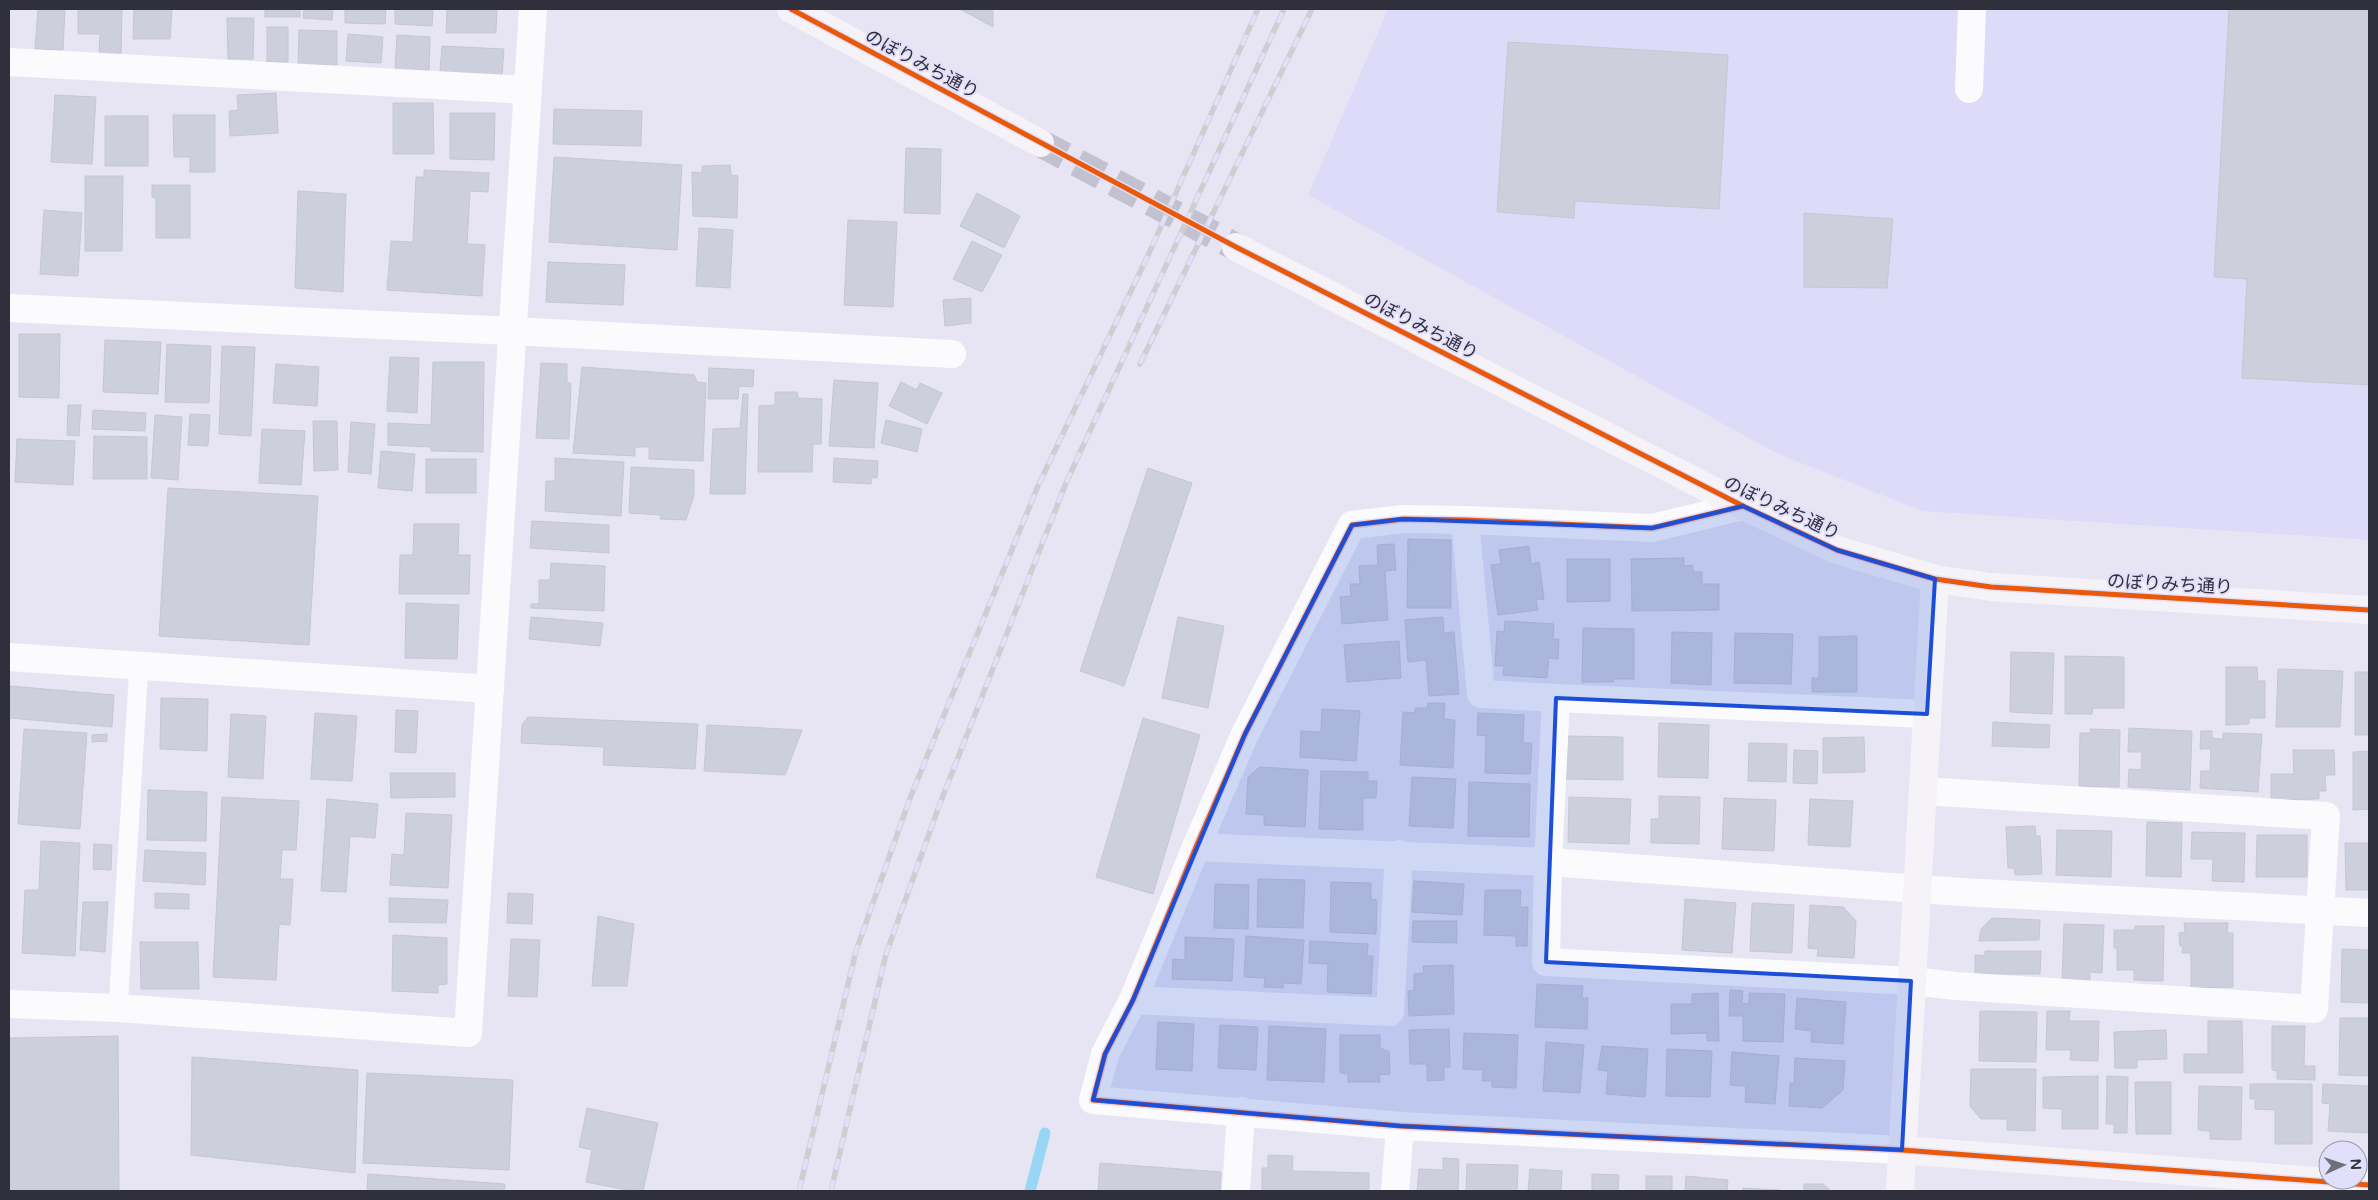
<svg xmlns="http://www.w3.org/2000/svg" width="2378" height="1200" font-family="'Varela Round','Noto Sans JP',sans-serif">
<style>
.built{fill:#dedbf8}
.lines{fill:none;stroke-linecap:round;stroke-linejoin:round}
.stream{stroke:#98d6f4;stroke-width:11}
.building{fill:#cdd0dc;stroke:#c4c7d3}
.secondary-tunnel{stroke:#c2c1cf;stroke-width:28;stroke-dasharray:28 14;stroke-linecap:butt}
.lane{stroke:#fbfbfd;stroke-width:19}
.street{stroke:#fbfbfd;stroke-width:28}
.secondary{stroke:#f6f3f8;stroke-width:28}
.rail-casing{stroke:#ceced2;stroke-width:5.5}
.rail{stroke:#e2dffa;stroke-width:4;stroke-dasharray:11;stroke-linecap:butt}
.cycleway-casing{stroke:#e2dffa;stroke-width:8}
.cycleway{stroke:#e8590c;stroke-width:5}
.marked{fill:#1d4ed8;fill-opacity:0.2;stroke:#1d4ed8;stroke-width:4;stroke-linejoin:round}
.labels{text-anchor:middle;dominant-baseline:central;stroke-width:4;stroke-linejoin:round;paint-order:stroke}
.street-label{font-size:18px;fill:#302f3c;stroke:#e2dffa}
</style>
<rect width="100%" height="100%" fill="#e7e5f4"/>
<path class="built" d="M1388,9H2369V540L1922,511L1776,453L1308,195Z"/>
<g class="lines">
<path class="stream" d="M1030,1191L1045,1133"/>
</g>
<g class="building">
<path d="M38,9H65L63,50L35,49Z"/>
<path d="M78,9H122L121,56L99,55L100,34H78Z"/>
<path d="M134,9H172L170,39H133Z"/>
<rect x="265" y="9" width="35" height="8"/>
<path d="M304,9H333L332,20L303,18Z"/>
<path d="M345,9H386L385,24L345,23Z"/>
<path d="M395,9H433L432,26L395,24Z"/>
<path d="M447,9H497L496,33H446Z"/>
<path d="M960,9H993V27Z"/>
<path d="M2229,9H2369V385L2242,378L2247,279L2214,277Z"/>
<path d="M227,18H254L253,59H228Z"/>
<rect x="267" y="27" width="21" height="35"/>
<path d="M299,30L337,31V65H298Z"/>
<path d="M348,34L383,37L381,63L346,61Z"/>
<path d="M397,35L430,37L429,72L395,70Z"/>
<path d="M1508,42L1728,55L1719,209L1575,201L1574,218L1497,212Z"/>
<path d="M442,46L504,49L502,75L440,72Z"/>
<path d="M276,93L278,133L230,136L229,111L238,110L237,95Z"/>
<path d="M55,95L96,97L92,164L51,162Z"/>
<path d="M393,103H433L434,154H393Z"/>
<path d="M554,109L642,111L641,146L553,144Z"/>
<path d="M450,113H495L494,160L450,159Z"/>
<path d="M173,115H215V172H190V157H174Z"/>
<rect x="105" y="116" width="43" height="50"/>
<path d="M906,148L941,149L940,214L904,213Z"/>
<path d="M554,157L682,165L677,250L549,242Z"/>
<path d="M730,165L731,175L738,176L737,218L693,216L692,172L702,173V166Z"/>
<path d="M424,170L489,173L488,192L470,191L467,244L485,245L482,296L387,290L391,241L413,242L416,177H424Z"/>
<path d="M85,176H123L122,251H85Z"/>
<path d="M152,185H190V238H156V198L152,197Z"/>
<path d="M298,191L346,194L343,292L295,288Z"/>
<path d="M977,193L1020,216L1004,248L960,226Z"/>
<path d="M44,210L82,213L78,276L40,274Z"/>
<path d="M1804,213L1893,219L1887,288L1804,287Z"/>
<path d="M848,220L897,222L893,307L844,305Z"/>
<path d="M699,228L733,230L730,288L696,286Z"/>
<path d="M972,241L1002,255L982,292L953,279Z"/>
<path d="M548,262L625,265L623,305L546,302Z"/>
<path d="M971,298V323L945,326L943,300Z"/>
<path d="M19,334H60L59,398L19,397Z"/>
<path d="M105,340L161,342L158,394L103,392Z"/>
<path d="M167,344L211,346L209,403L165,402Z"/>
<path d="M222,346L255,347L251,436L219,434Z"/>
<path d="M390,357L419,358L417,413L387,411Z"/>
<path d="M433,362H484L483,452L431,451V447L388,445V423L431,425Z"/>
<path d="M541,363L567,364V383H571L569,439L536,438Z"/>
<path d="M276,364L319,367L317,406L273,403Z"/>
<path d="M582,367L694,375L697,382L706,383L703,461L649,459V447H635V456L573,453Z"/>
<path d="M709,368L754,370L753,387L739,386L738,399H708Z"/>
<path d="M834,380L878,383L874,448L829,446Z"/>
<path d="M901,382L917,390L920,383L942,393L927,424L889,406Z"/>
<path d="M775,392H797L798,398L822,399L821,444H813L812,472H758L759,406L775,405Z"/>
<path d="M743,394H748L745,494H710L713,429L740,428Z"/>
<path d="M68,405H81L79,436L67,435Z"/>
<path d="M93,410L146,413L145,431L92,429Z"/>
<path d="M190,414L210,415L208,446L188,445Z"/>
<path d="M155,415L182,417L178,480L151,478Z"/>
<path d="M886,420L922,429L917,452L881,443Z"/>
<path d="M313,421H337L338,470L314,471Z"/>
<path d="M351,422L375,424L371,474L348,472Z"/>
<path d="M262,429L305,431L301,485L259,483Z"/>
<path d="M94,436L147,437V479H93Z"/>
<path d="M17,439L75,441L73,485L15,482Z"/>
<path d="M381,451L415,454L412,491L378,488Z"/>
<path d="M555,458L624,462L621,516L545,511L546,481H555Z"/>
<path d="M834,458L878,461L877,478L872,477L871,484L833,482Z"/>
<rect x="426" y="459" width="50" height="34"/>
<path d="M631,467L694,470V495L686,520L660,519L661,515L629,513Z"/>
<path d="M1148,468L1192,483L1124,686L1080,671Z"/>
<path d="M168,488L318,496L309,645L159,636Z"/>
<path d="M532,521L609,525V553L530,548Z"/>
<path d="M414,524H459L458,555H470L469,594H399L400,555H413Z"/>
<path d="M1408,539L1451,540V608H1407Z"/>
<path d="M1394,544L1396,570L1385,571L1388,620L1342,624L1340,597L1351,596L1350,584H1360L1359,566L1378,565L1377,545Z"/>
<path d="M1529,546L1531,564L1539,562L1544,599L1536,600L1538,610L1498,615L1491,565L1501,564L1499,550Z"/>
<path d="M1684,558V566L1693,565V572H1702V584H1719V610L1632,611L1631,559Z"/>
<path d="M1567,559H1610V601L1567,602Z"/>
<path d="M551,563L605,566L604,611L531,608V604H539V580H550Z"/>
<path d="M406,603L459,605L457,659L405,658Z"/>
<path d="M531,617L603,623L600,646L529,639Z"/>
<path d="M1178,617L1224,626L1208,708L1162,698Z"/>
<path d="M1443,617L1444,633L1454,632L1459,694L1429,696L1426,660L1408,662L1405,620Z"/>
<path d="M1505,621L1554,624L1553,639H1559L1558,659L1549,658L1547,678L1503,675L1504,666H1495L1497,631L1504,632Z"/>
<path d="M1583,628L1634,629V679H1614L1613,682H1582Z"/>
<path d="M1672,632L1712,633L1711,685L1671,683Z"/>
<path d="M1735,633L1793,634L1791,684L1734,683Z"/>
<path d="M1857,636V692H1812V678H1819V637Z"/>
<path d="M1399,641L1401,678L1347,682L1344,645Z"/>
<path d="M2011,652L2054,653L2052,714L2010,712Z"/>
<path d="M2065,656L2124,657V708H2093L2092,714H2065Z"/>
<path d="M2226,667H2257L2258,681H2265V718H2249V724L2226,725Z"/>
<path d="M2278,669L2343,671L2340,727H2276Z"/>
<rect x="2355" y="672" width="14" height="63"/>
<path d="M10,686L114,695L112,727L10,718Z"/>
<path d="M161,698L208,699L207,751L160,749Z"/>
<path d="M1428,703H1445L1444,719L1455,720L1453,768L1400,765L1403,712L1415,713V708H1427Z"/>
<path d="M1322,709L1360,711L1356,761L1300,757L1301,731L1321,732Z"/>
<path d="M396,710L418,711L416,753L395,752Z"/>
<path d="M315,713L357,716L352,781L311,779Z"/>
<path d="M1478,713L1524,715L1523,743H1532L1530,774L1485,773L1486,736L1477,735Z"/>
<path d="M231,714L266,716L263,779L228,777Z"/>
<path d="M528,717L698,724L695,769L603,765L604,747L521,743L522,725Z"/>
<path d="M1143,718L1200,735L1153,894L1096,877Z"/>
<path d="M1993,722L2050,725L2049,748L1992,746Z"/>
<path d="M1659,723L1709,725L1708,778L1658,777Z"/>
<path d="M707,725L802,730L785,775L704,771Z"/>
<path d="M2129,728L2192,731L2190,790L2128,787L2129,769L2141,770L2142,752H2128Z"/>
<path d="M24,729L87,733L80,829L18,824Z"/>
<path d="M2090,729L2120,730L2119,787L2079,786L2080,733H2091Z"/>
<path d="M2201,731H2212V738L2223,739V733L2262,734L2258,792L2200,788L2201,771H2210L2211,749H2200Z"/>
<path d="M107,734V741L92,742V735Z"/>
<path d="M1566,736L1623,737V780L1565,779Z"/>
<path d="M1864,737L1865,772L1823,773V738Z"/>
<path d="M1749,743L1787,744L1786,782L1748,781Z"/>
<path d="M1794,750L1818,751L1817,784L1793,783Z"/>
<path d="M2293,750H2334L2335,775H2325L2326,791H2319V799L2271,800V774H2294Z"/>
<path d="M2369,751V809L2353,810V752Z"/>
<path d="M1260,767L1308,770L1305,827L1264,825V815L1246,814L1248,777Z"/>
<path d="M1321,771L1368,772V781H1377L1376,798H1363V830L1319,829Z"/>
<path d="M390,773H455V797L391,798Z"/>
<path d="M1412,777L1456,779L1453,828L1409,826Z"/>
<path d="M1469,782L1530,784L1529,837L1468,836Z"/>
<path d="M148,790L207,792L206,841L147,840Z"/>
<path d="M1659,796L1700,797L1699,844L1651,843V819H1659Z"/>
<path d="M222,797L299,801L296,850H282L280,879H293L290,925L279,924L276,980L213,977Z"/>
<path d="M1569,797L1631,799L1629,844L1568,842Z"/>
<path d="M1724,798L1776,800L1774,851L1722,849Z"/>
<path d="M327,799L378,804L375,838L350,836L346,892L321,891Z"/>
<path d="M1810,799L1853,801L1850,847L1808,845Z"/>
<path d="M406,813L452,815L448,888L390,885L392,854L404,855Z"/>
<path d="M2147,822L2182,823L2181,877L2146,876Z"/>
<path d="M2035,826L2036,836H2040L2042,874L2015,875L2014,868H2008L2006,827Z"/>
<path d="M2057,830L2112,831L2111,877L2056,875Z"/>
<path d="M2192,832L2245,833L2244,882L2212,881L2213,859H2191Z"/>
<path d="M2257,835H2307V877H2256Z"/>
<path d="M41,841L80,843L75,956L22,953L25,890H39Z"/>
<path d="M2345,843H2369V890H2346Z"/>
<path d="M94,844L112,845L111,870L93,869Z"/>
<path d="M145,850L206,853L205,885L143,881Z"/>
<path d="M1258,879L1305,880L1303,928L1257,927Z"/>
<path d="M1414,881L1464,884L1462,915L1412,912Z"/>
<path d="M1331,882L1371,883V899L1377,900L1376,934L1330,932Z"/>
<path d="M1215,884L1249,885L1248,929L1214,928Z"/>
<path d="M1485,890H1521L1520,907H1528L1527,946H1516V936L1484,935Z"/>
<path d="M155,893L189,894V909L155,908Z"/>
<path d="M508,893L533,894L532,924L507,923Z"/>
<path d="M389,898L448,900L446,923L389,922Z"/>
<path d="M1685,899L1736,903L1732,953L1682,950Z"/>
<path d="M83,902H108L105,952L80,950Z"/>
<path d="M1752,903L1794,905L1792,953L1750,951Z"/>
<path d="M1810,905L1843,907L1856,921L1854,958L1817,956L1818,949L1808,948Z"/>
<path d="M598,916L634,924L627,986H592Z"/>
<path d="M1992,918L2040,920L2039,940L1979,941L1981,929Z"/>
<path d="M1413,921H1457V943L1412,942Z"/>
<path d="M2184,923H2228L2227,933H2233V987L2191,988V953H2182L2183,946H2180L2179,933L2185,932Z"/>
<path d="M2064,924L2104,925L2102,973L2090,972V982L2062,981Z"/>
<path d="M2135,926H2164L2163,981L2134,980V970H2117V948H2114V930H2135Z"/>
<path d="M393,935L447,938V984L438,985V993L392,991Z"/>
<path d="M1246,936L1304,940L1301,984L1284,983L1283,988L1264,987L1265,978L1244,977Z"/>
<path d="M1185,937L1234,939L1232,981L1172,979L1173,959L1185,960Z"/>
<path d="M511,939L540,940L537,997L508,996Z"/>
<path d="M1310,941L1368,944L1367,956H1373L1371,994L1327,992L1328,964L1309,963Z"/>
<path d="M140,942H198L199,989H141Z"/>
<path d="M2342,949L2369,950V1003L2341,1002Z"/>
<path d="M1985,951H2041L2040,974H1975V955L1985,956Z"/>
<path d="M1453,965L1454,1014L1409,1016L1408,991L1414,990V974L1424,973L1423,966Z"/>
<path d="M1537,984L1583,986L1582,998H1588L1587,1029L1535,1027Z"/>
<path d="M1730,990L1743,991L1742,1003L1749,1004V993L1785,994L1783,1042L1743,1041V1016H1729Z"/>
<path d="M1718,993L1719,1041H1707V1033L1671,1034V1004H1692V994Z"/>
<path d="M1797,998L1846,1002L1843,1044L1811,1042L1812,1031L1795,1029Z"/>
<path d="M1980,1011L2037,1012L2036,1062L1979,1061Z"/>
<path d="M2047,1011H2070L2069,1021H2099L2098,1061L2070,1060L2071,1050H2046Z"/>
<path d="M2340,1018H2369V1076L2339,1075Z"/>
<path d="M2208,1021H2242L2243,1073H2184V1054H2208Z"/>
<path d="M1158,1022L1194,1024L1192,1071L1156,1069Z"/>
<path d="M1220,1025L1258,1027L1256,1070L1218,1068Z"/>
<path d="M1269,1026L1326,1029L1324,1082L1267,1080Z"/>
<path d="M2272,1026H2305L2304,1066H2315V1080L2277,1079V1071L2272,1070Z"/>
<path d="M1449,1029L1450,1067H1444V1080L1427,1081V1064H1410L1409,1030Z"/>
<path d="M2166,1030L2167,1059L2137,1060V1068H2115L2114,1032Z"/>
<path d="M1464,1033L1518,1035L1516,1088L1492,1087V1081H1482L1483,1070L1463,1069Z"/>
<path d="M1340,1035H1380V1048L1389,1052L1390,1074L1379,1075L1380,1082H1348V1074L1340,1073Z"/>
<path d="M118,1036L119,1191H9V1038Z"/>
<path d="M1546,1042L1584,1045L1580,1093L1543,1091Z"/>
<path d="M1602,1046L1648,1049L1645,1097L1606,1094L1608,1071L1598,1070Z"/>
<path d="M1667,1049L1712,1051L1710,1097L1666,1096Z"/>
<path d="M1732,1052L1779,1056L1775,1104L1745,1102L1746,1086L1730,1085Z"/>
<path d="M192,1057L358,1070L355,1173L191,1155Z"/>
<path d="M1795,1058L1845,1061L1843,1090L1822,1108L1789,1106L1790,1083H1794Z"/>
<path d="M1971,1069H2036L2035,1131L2007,1130V1119H1981L1970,1106Z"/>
<path d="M367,1073L513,1080L509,1170L363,1163Z"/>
<path d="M2098,1076V1129H2062V1109L2043,1108V1077Z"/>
<path d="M2107,1076L2128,1077L2127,1133H2114V1124H2106Z"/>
<path d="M2135,1082H2171V1134H2136Z"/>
<path d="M2250,1084H2312V1144H2275V1110L2255,1109V1099H2250Z"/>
<path d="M2323,1084L2369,1086V1133L2328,1131L2330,1104L2322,1103Z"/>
<path d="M2199,1086L2242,1087L2241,1140L2210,1139V1131L2198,1130Z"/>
<path d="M587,1108L658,1123L643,1191H632L586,1182L592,1150L579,1147Z"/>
<path d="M1268,1155L1293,1156L1292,1171L1369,1173V1191H1262V1168H1268Z"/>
<path d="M1443,1158L1459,1159L1458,1191H1417L1419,1169L1443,1170Z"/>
<path d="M1100,1163L1221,1172L1220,1191H1098Z"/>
<path d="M1467,1164L1518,1165L1517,1191H1466Z"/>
<path d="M1530,1169L1562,1171L1561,1191H1528Z"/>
<path d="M368,1174L505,1184L504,1191H367Z"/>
<path d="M1592,1174L1619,1175L1618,1191H1592Z"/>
<rect x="1646" y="1176" width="26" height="15"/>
<path d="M1686,1176L1728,1180L1727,1191H1685Z"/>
<path d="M1804,1184H1823L1831,1191H1804Z"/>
<path d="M1743,1188L1780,1190V1191H1743Z"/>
</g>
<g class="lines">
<path class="secondary-tunnel" d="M1040,143L1236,247"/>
<path class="lane" d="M118,1008L139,665"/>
<g class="street">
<path d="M9,62L527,90"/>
<path d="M1969,89L1972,9"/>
<path d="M9,308L513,331L952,354"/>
<path d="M1743,506L1652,528L1465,520L1403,519L1352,525L1245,734L1196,847L1133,1000L1105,1054L1093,1100L1400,1126L1902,1150"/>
<path d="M1465,520L1481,694L1556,698"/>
<path d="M9,657L490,689"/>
<path d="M1923,791L2326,816L2314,1009L1956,986L1911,981L1546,962L1548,862L1556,698L1927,714"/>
<path d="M1196,847L1548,862L1961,892L2369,913"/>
<path d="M1133,1000L1390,1012L1399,854"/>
<path d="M9,1004L118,1008L468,1033L533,9"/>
<path d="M1236,1191L1241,1111"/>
<path d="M1395,1191L1400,1126"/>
</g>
<g class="secondary">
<path d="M791,9L1040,143"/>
<path d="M1236,247L1743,506L1837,550L1935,579L1991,587L2369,610"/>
<path d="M1902,1150L2369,1185"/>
<path d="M1900,1191L1935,579"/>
</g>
<defs>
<g id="rail">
<path d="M1140,364L1312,9"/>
<path d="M799,1191L856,951L910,798L1038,486L1150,251L1258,9"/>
<path d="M831,1191L886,954L939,806L1066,483L1284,9"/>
</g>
</defs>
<use href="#rail" class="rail-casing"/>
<use href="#rail" class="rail"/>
<defs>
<g id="cycleway">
<path d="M791,9L1236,247L1743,506L1837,550L1935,579L1991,587L2369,610"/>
<path d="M1743,506L1652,528L1465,520L1403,519L1352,525L1245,734L1196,847L1133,1000L1105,1054L1093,1100L1400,1126L1902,1150L2369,1185"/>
</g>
</defs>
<use href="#cycleway" class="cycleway-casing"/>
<use href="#cycleway" class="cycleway"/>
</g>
<path class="marked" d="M1743,506L1837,550L1935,579L1927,714L1556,698L1546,962L1911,981L1902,1150L1400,1126L1093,1100L1105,1054L1133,1000L1245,734L1352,525L1403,519L1652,528Z"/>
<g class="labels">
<g class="street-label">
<text transform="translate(922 64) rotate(28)">のぼりみち通り</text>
<text transform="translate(1421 326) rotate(27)">のぼりみち通り</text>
<text transform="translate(1782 508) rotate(25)">のぼりみち通り</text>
<text transform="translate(2170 584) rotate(3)">のぼりみち通り</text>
</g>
</g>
<rect width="2378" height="1200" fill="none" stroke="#302f3c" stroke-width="20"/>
<g transform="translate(2343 1165) rotate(87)"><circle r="24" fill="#e2dffa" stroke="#9b99ae"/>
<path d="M0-4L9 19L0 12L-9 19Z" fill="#706f7c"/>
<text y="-8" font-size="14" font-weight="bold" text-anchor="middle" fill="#302f3c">N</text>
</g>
</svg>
